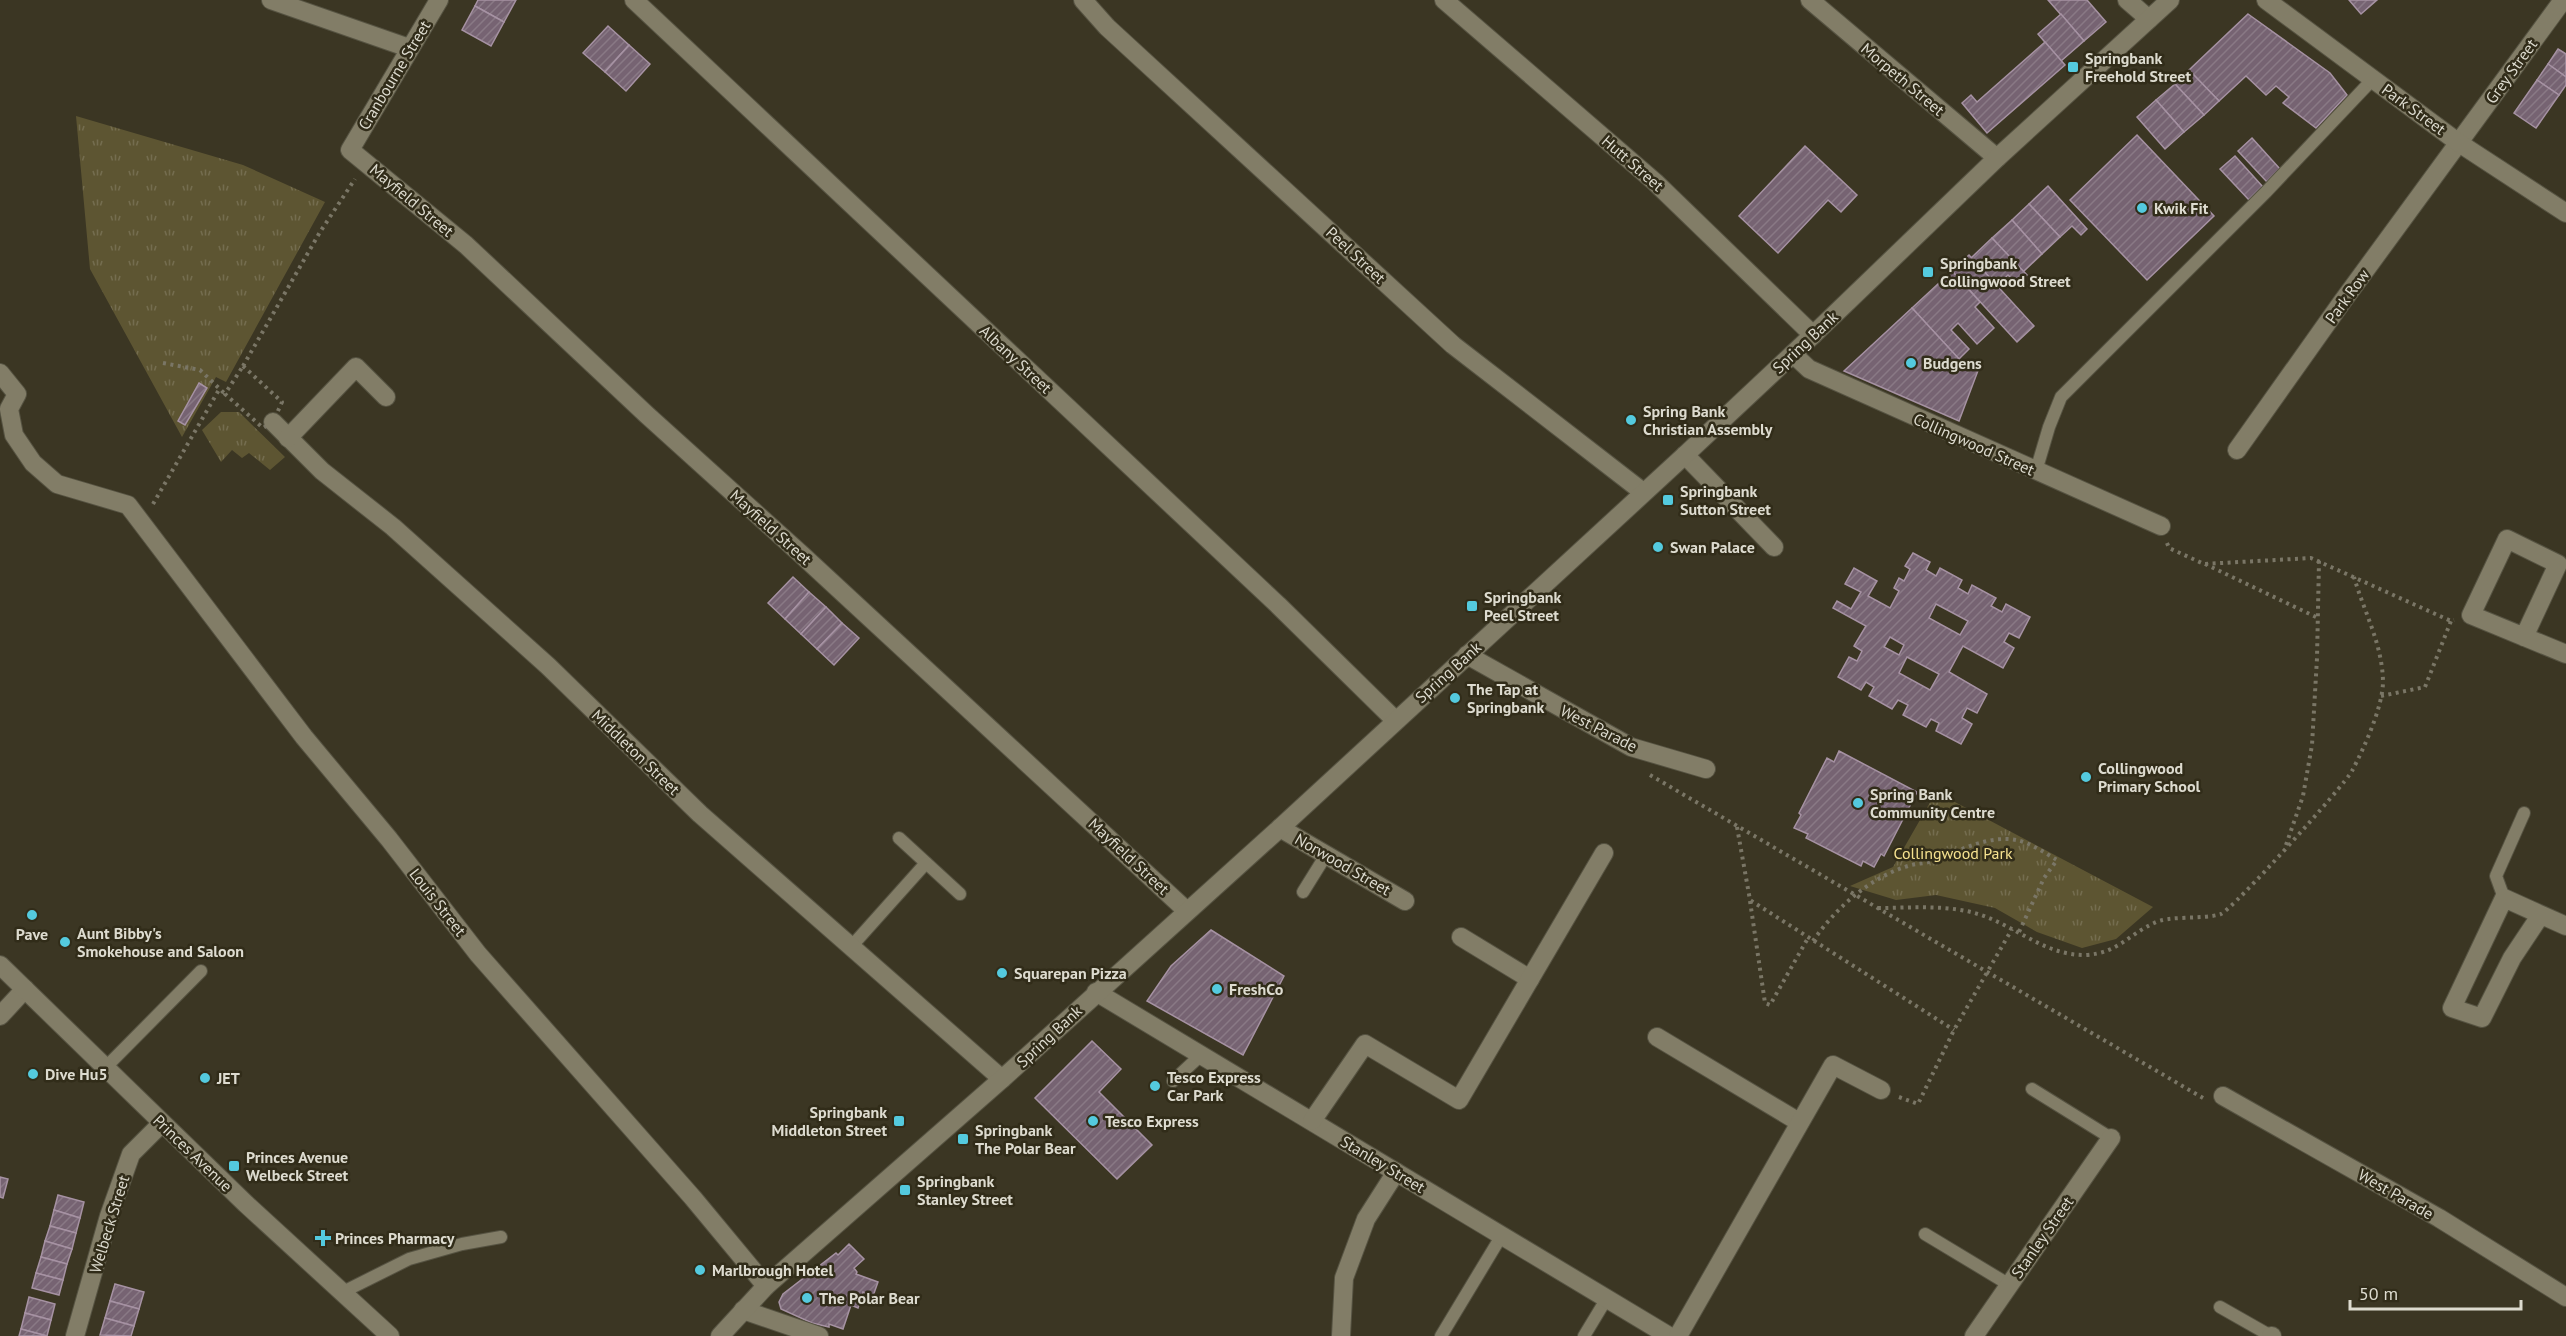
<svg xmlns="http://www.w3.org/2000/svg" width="2566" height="1336" font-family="'PT Sans',sans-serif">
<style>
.park{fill:url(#park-tufts)}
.building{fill:url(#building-hatch);stroke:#a692a3;stroke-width:1.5;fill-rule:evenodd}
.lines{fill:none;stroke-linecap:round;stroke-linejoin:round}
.service-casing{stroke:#565342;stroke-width:14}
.minor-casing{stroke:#565342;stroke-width:20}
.tertiary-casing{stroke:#565342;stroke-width:20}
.path{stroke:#7a7666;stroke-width:4;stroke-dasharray:3 4.5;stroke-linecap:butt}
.service{stroke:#827d67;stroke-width:12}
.minor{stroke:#827d67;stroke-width:18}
.tertiary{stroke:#827d67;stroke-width:18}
.poi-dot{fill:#54cade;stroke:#312c19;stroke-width:2}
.labels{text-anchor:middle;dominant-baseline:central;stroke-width:5;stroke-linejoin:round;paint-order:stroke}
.poi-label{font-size:16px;font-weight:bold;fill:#dddbcf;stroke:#312c19;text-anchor:start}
.street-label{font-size:16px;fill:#dddbcf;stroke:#312c19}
.park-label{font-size:16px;fill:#f6e290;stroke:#312c19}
</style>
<defs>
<pattern id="park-tufts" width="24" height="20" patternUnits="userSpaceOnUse" patternTransform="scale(1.5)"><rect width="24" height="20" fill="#5d5532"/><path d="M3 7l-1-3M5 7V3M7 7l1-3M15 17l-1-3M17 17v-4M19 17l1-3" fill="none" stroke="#746d4f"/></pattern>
<pattern id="building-hatch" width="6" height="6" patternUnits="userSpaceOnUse" patternTransform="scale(1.5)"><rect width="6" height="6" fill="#766372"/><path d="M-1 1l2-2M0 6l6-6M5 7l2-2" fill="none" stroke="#897985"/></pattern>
</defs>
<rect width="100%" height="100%" fill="#3b3623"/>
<g class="park">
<path d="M76,116L243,165L325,202L226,382L216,377L182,437L90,269Z"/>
<path d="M221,412H239L285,457L270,470L249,453L242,458L232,450L221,462L202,430Z"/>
<path d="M1936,792L2153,907L2116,939L2082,948L2037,932L1995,908L1936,895L1896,900L1850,886L1893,867Z"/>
</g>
<g class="building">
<path d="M478,0H516L504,22L475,6Z"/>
<path d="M2048,0H2087L2106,22L2084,41Z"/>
<path d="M2349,0H2377L2361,14Z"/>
<path d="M475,6L504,22L491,46L462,30Z"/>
<path d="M2061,14L2084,41L2061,61L2038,34Z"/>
<path d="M2248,14L2330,73L2347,95L2316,128L2283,103L2289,97L2276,86L2266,95L2246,76L2219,101L2189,70Z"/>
<path d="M608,26L629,45L605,72L583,53Z"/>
<path d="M2045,42L2065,65L1987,133L1962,103L1971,95L1977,102Z"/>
<path d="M629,45L650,64L626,91L605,72Z"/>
<path d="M2558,49L2566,54V77L2548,64Z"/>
<path d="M2548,64L2566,77V85L2559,95L2537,80Z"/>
<path d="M2189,70L2219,101L2204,115L2175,84Z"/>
<path d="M2537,80L2559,95L2536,128L2514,113Z"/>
<path d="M2175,84L2204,115L2184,132L2156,100Z"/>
<path d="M2156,100L2184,132L2165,149L2137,117Z"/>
<path d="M2137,135L2214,216L2147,280L2070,200Z"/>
<path d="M2252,138L2280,169L2267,182L2238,151Z"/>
<path d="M1805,146L1857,195L1841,212L1828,200L1778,253L1739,216Z"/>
<path d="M2235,156L2263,187L2249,200L2220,169Z"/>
<path d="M2048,186L2087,229L2081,235L2072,226L2060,237L2029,204Z"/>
<path d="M2029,204L2060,237L2042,254L2012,220Z"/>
<path d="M2012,220L2042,254L2023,272L1992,238Z"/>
<path d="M1992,238L2027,275L2017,284L2008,275L1997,285L1971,258Z"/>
<path d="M1969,255L2034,326L2017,342L1952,271Z"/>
<path d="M1952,271L1980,302L1975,307L1994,328L1977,344L1958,323L1951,330L1969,349L1959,359L1912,308Z"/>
<path d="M1912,308L1959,359L1979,368L1959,421L1844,371Z"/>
<path d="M199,383L207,388L185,425L178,421Z"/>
<path d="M1913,553L1930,562L1926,570L1936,576L1940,568L1962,580L1958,588L1968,594L1972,585L1996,598L1991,606L2002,612L2006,604L2030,617L2019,638L2009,633L2004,642L2014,648L2003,668L1963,646L1949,672L1987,694L1977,713L1967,708L1962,718L1972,724L1961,744L1936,731L1939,723L1931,719L1926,727L1903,715L1908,705L1898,700L1892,709L1869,696L1874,687L1866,682L1861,690L1838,677L1849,657L1857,661L1862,651L1854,646L1866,626L1833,608L1837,601L1851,609L1861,592L1845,584L1854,568L1877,581L1868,596L1890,608L1899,591L1894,588L1899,578L1904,581L1910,569L1905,566ZM1936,604L1968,621L1960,635L1929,618ZM1890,637L1904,645L1899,655L1884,647ZM1907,657L1939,674L1930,690L1899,673Z"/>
<path d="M793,577L809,592L785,619L768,603Z"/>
<path d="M809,592L826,607L801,634L785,619Z"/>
<path d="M826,607L842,623L817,649L801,634Z"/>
<path d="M842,623L859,638L834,665L817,649Z"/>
<path d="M1839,751L1917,792L1884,856L1881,854L1874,867L1863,861L1861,866L1806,838L1808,834L1794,828L1801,815L1799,813L1827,758L1834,762Z"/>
<path d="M1211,930L1284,976L1243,1055L1147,1001L1171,966Z"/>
<path d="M1092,1041L1121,1069L1099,1092L1152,1145L1117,1179L1035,1098Z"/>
<path d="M0,1177L8,1179L3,1198L0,1197Z"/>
<path d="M58,1195L84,1202L80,1218L54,1210Z"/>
<path d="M54,1210L80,1218L76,1233L50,1226Z"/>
<path d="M50,1226L76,1233L72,1249L45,1241Z"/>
<path d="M45,1241L72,1249L67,1264L41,1257Z"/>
<path d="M849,1244L864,1259L854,1268L857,1272L856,1274L878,1282L873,1296L863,1292L858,1308L851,1305L843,1329L829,1324V1327L812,1323L781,1309L779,1302L783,1294L836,1253L838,1255Z"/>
<path d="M41,1257L67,1264L63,1280L36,1273Z"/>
<path d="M36,1273L63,1280L59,1295L32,1288Z"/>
<path d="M115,1284L144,1292L139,1309L110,1301Z"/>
<path d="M29,1297L55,1304L51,1320L25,1313Z"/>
<path d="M110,1301L139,1309L134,1326L105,1318Z"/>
<path d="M25,1313L51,1320L47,1336L21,1329Z"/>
<path d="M105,1318L134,1326L131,1336L100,1335Z"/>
<path d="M21,1329L47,1336H19Z"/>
</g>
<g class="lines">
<defs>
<g id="service">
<path d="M2036,471L2049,427L2061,397L2266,192L2373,79"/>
<path d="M899,838L960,894"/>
<path d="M1303,892L1326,855"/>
<path d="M2504,898L2496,876L2524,813"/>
<path d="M850,948L926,863"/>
<path d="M106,1067L201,971"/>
<path d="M1173,1081L1201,1055"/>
<path d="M2032,1089L2111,1138"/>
<path d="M1925,1234L2008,1284"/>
<path d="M343,1292L409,1259L462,1244L501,1237"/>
<path d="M2220,1307L2271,1336"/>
<path d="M1441,1336L1502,1235"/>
<path d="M1584,1336L1607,1298"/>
</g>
<g id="minor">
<path d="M271,0L409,48"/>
<path d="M439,0L350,150L466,245L647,415L802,555L1187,911"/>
<path d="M634,0L1278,605L1395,720"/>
<path d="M1083,0L1107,27L1453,345L1643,492"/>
<path d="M1444,0L1655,182L1813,335"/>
<path d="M1810,0L1997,158"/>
<path d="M2127,0L2149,19"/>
<path d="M1793,354L1809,369L2161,526"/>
<path d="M0,373L17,394L9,409L14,435L33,463L57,484L128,505L304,737L389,839L478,954L693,1198L766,1286"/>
<path d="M273,422L322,471L393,527L548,666L700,814L1002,1079"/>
<path d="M288,438L356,367L386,397"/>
<path d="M2237,450L2342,302L2563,0"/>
<path d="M1685,455L1774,547"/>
<path d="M2524,637L2558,564L2507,539L2471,615L2566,654"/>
<path d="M1467,655L1631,747L1706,769"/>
<path d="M1280,828L1405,901"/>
<path d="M2540,916L2512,958L2482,1018L2452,1008L2504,898L2566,926"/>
<path d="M1461,937L1530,979"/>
<path d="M1096,992L1669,1336"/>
<path d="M0,1016L25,989"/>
<path d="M1657,1037L1799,1122"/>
<path d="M2223,1096L2439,1218L2566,1297"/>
<path d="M1312,1121L1365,1044L1459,1100L1604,853"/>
<path d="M75,1336L109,1216L131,1154L162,1123"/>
<path d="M1341,1336L1344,1278L1366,1219L1396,1172"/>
<path d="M1678,1336L1833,1065L1881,1090"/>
<path d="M1974,1336L2111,1138"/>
<path d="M2271,1336H2272"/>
</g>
<g id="tertiary">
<path d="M2266,0L2459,143L2566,213"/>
<path d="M0,965L246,1204L390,1336"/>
<path d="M743,1310L819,1336"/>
<path d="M720,1336L766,1286L1002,1079L1280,828L1685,455L1813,335L1997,158L2170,0"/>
</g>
</defs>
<use href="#service" class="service-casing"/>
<use href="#minor" class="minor-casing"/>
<use href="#tertiary" class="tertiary-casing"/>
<g class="path">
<path d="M163,363L200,370L225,394"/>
<path d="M243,366L320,232L355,179"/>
<path d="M243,366L282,402L273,422L263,428L225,394Z"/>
<path d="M153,504L220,388"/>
<path d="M2167,543L2169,548L2204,564L2311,558L2451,621L2454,620"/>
<path d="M2205,564L2318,618"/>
<path d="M2381,696L2425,687L2451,621"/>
<path d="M1650,775L2203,1098"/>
<path d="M1737,827L1750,900L1954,1030"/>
<path d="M2286,845L2303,796L2312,745L2317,658L2319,561"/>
<path d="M1750,901L1765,1003L1770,1005L1808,938"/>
<path d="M1878,908C1911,908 1949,904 1981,915C2017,927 2046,956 2086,955C2118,953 2128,935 2154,923C2169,915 2202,920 2221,914C2233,909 2344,786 2352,771C2364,748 2383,707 2383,681C2382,643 2364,612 2354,577"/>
<path d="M1813,941C1835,909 1868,879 1905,867C1915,863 1926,864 1936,860C1959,850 1990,835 2016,840C2029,842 2045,853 2057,860L2044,878L2019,932"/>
<path d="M1899,1097L1918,1104L1954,1030L2012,929"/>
</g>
<use href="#service" class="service"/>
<use href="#minor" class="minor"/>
<use href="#tertiary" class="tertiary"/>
</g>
<g class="poi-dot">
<rect x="2067" y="61" width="12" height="12" rx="3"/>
<circle cx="2142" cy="208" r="6"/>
<rect x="1922" y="266" width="12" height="12" rx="3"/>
<circle cx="1911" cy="363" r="6"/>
<circle cx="1631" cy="420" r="6"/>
<rect x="1662" y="494" width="12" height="12" rx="3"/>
<circle cx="1658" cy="547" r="6"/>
<rect x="1466" y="600" width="12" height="12" rx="3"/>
<circle cx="1455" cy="698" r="6"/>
<circle cx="2086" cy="777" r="6"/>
<circle cx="1858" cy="803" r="6"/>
<circle cx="32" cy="915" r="6"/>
<circle cx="65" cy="942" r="6"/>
<circle cx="1002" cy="973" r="6"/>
<circle cx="1217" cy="989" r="6"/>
<circle cx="33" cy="1074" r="6"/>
<circle cx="205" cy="1078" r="6"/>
<circle cx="1155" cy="1086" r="6"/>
<rect x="893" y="1115" width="12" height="12" rx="3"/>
<circle cx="1093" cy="1121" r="6"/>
<rect x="957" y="1133" width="12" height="12" rx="3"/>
<rect x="228" y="1160" width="12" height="12" rx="3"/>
<rect x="899" y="1184" width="12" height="12" rx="3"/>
<path d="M320 1229h6v6h6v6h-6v6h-6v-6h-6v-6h6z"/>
<circle cx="700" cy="1270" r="6"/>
<circle cx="807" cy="1298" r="6"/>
</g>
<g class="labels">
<g class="poi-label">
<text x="2085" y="58">Springbank<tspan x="2085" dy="18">Freehold Street</tspan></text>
<text x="2154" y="208">Kwik Fit</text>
<text x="1940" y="263">Springbank<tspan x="1940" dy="18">Collingwood Street</tspan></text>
<text x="1923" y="363">Budgens</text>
<text x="1643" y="411">Spring Bank<tspan x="1643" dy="18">Christian Assembly</tspan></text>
<text x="1680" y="491">Springbank<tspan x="1680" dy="18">Sutton Street</tspan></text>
<text x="1670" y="547">Swan Palace</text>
<text x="1484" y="597">Springbank<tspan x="1484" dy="18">Peel Street</tspan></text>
<text x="1467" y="689">The Tap at<tspan x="1467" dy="18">Springbank</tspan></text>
<text x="2098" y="768">Collingwood<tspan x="2098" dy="18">Primary School</tspan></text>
<text x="1870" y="794">Spring Bank<tspan x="1870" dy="18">Community Centre</tspan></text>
<text x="77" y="933">Aunt Bibby's<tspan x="77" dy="18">Smokehouse and Saloon</tspan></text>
<text x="32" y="934" text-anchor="middle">Pave</text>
<text x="1014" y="973">Squarepan Pizza</text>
<text x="1229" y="989">FreshCo</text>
<text x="45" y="1074">Dive Hu5</text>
<text x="1167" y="1077">Tesco Express<tspan x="1167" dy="18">Car Park</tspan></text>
<text x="217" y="1078">JET</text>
<text x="887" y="1112" text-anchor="end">Springbank<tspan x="887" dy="18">Middleton Street</tspan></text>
<text x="1105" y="1121">Tesco Express</text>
<text x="975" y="1130">Springbank<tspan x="975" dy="18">The Polar Bear</tspan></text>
<text x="246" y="1157">Princes Avenue<tspan x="246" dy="18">Welbeck Street</tspan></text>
<text x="917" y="1181">Springbank<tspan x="917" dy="18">Stanley Street</tspan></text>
<text x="335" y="1238">Princes Pharmacy</text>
<text x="712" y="1270">Marlbrough Hotel</text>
<text x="819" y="1298">The Polar Bear</text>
</g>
<g class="street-label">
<text transform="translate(2511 71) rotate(-54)">Grey Street</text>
<text transform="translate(394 75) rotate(-59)">Cranbourne Street</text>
<text transform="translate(1903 79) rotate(40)">Morpeth Street</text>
<text transform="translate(2414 109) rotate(36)">Park Street</text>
<text transform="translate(1633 163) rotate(41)">Hutt Street</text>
<text transform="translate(412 200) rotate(40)">Mayfield Street</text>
<text transform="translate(1356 255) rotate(43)">Peel Street</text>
<text transform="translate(2347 296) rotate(-54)">Park Row</text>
<text transform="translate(1805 342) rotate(-43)">Spring Bank</text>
<text transform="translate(1016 359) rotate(43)">Albany Street</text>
<text transform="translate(1974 444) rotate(24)">Collingwood Street</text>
<text transform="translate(771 527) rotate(42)">Mayfield Street</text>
<text transform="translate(1448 672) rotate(-42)">Spring Bank</text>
<text transform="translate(1599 728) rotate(27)">West Parade</text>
<text transform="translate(636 752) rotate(44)">Middleton Street</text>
<text transform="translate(1129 856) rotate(43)">Mayfield Street</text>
<text transform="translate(1343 864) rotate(30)">Norwood Street</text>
<text transform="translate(438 902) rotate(52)">Louis Street</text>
<text transform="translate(1049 1036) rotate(-43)">Spring Bank</text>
<text transform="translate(193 1153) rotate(44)">Princes Avenue</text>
<text transform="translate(1383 1164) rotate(31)">Stanley Street</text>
<text transform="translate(2396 1194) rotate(30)">West Parade</text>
<text transform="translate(109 1224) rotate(-73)">Welbeck Street</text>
<text transform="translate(2042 1237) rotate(-55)">Stanley Street</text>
</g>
<g class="park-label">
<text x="1953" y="853">Collingwood Park</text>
</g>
</g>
<path d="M2350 1300v9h171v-9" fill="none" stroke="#dddbcf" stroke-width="3"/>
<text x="2359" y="1300" font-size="18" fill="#dddbcf" stroke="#312c19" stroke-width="4.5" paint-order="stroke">50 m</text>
</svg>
